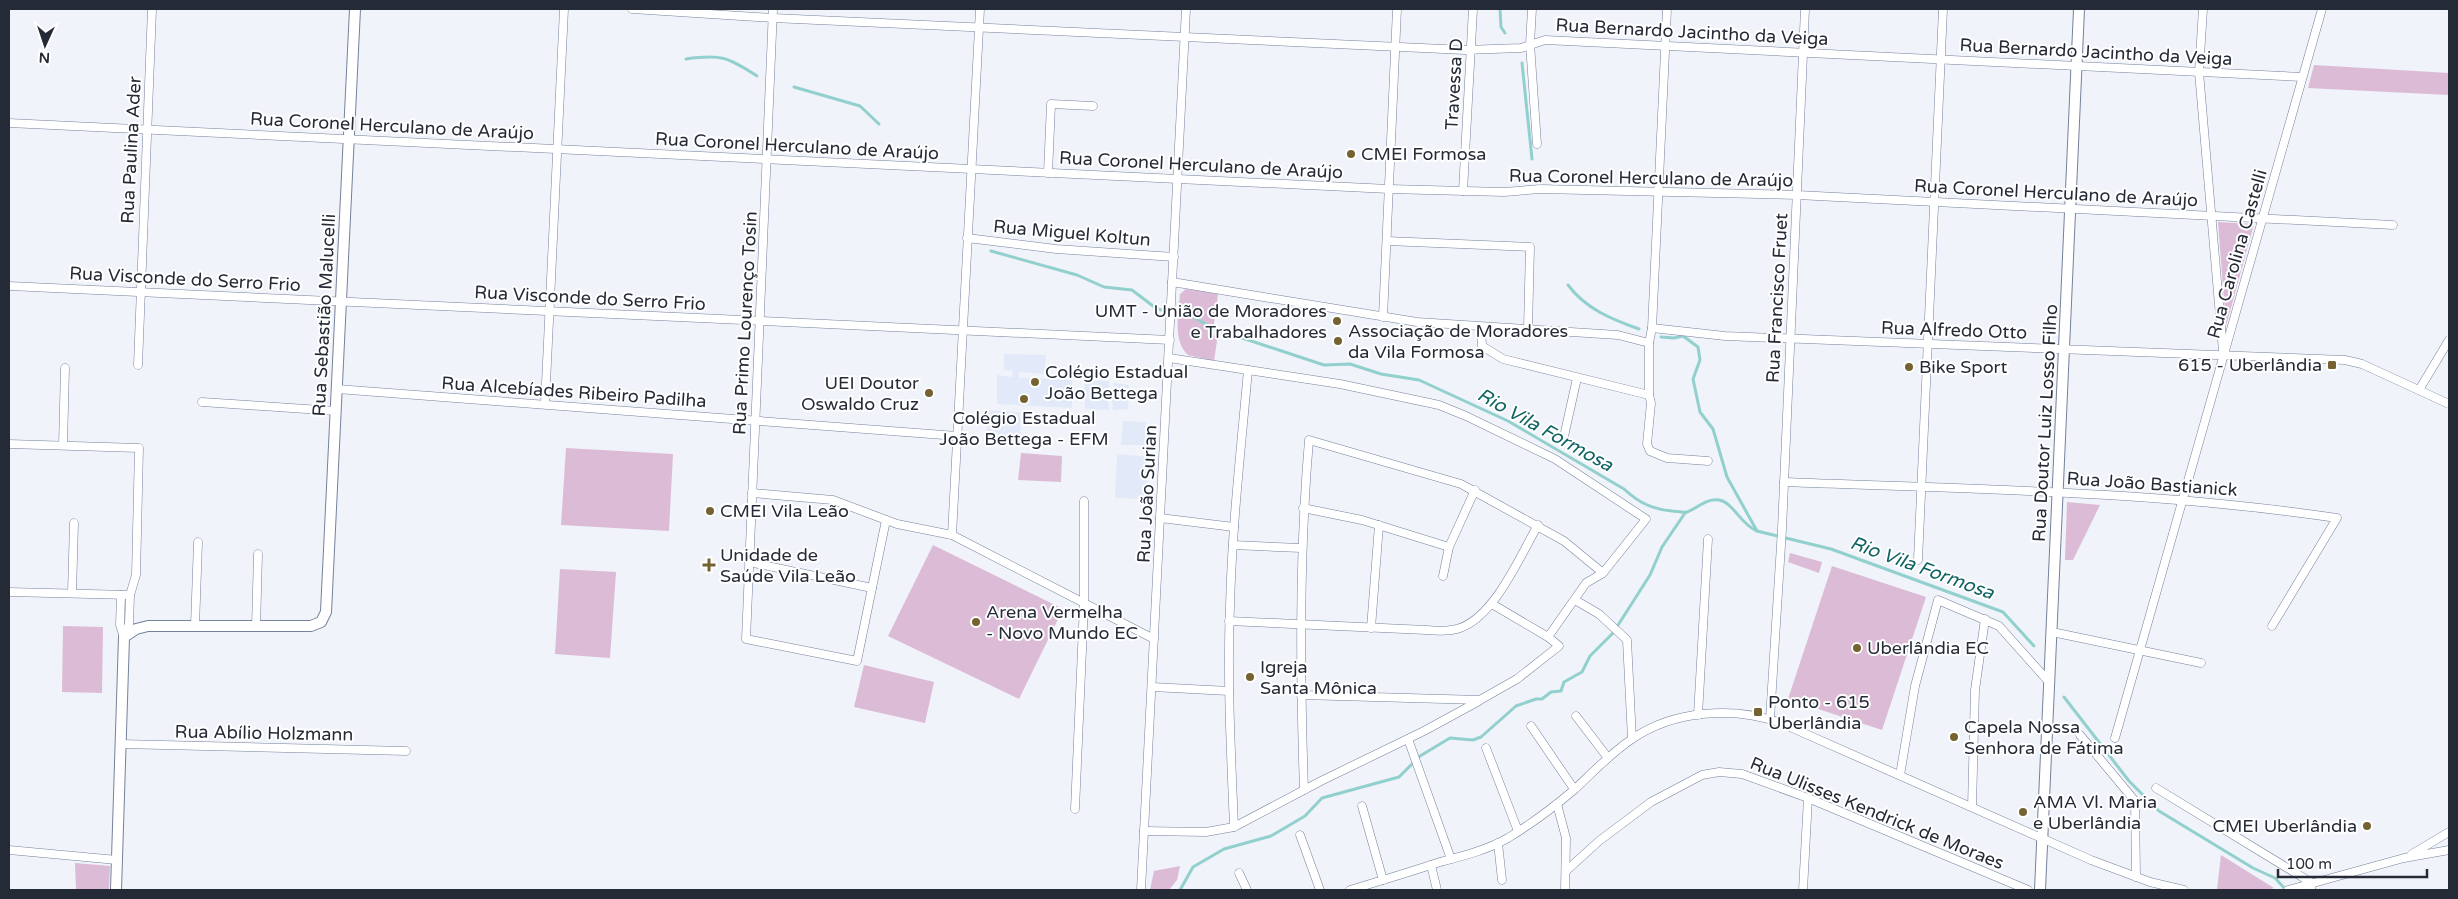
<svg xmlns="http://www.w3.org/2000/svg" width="2458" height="899" font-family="'Varela Round',sans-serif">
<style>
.built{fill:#e2e9f8}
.green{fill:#dcbbd6}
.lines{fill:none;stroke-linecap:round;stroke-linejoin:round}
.stream{stroke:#92d0ce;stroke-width:3}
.minor-casing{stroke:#74829c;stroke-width:9}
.tertiary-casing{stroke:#74829c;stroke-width:12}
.minor{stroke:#fff;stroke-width:8}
.tertiary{stroke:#fff;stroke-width:10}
.poi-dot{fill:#756231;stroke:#fff;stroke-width:2}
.labels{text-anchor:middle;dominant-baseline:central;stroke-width:4;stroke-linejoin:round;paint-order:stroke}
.street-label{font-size:18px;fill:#252b36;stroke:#fff}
.poi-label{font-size:18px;fill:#252b36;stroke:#fff;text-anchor:start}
.water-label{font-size:19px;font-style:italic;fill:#0f6563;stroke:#fff}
</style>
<rect width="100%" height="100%" fill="#f0f3f9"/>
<g class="built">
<path d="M1004,354L1046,355L1045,374L1019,372V378L1072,379L1073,390L1084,391L1085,380L1109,381V392L1113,393L1114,383L1129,385L1128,409L1113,410L1112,397L1108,398L1109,410L1085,409V395L1072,396V408L997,404V375L1012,377L1013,371L1004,370Z"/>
<path d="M988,410L1020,412L1021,443L987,442Z"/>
<path d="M1123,421L1146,422V445H1121Z"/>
<path d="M1117,454L1149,457L1145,499L1115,498Z"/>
</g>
<g class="green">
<path d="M2314,65L2449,73V95L2308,88Z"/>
<path d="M2218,222L2254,224L2226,326Z"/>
<path d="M1186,289L1218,294L1213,331L1217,341L1214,361L1188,355C1172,340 1179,313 1180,294Z"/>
<path d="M566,448L673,454L669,531L561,525Z"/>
<path d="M1021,453L1062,456L1061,482L1018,480Z"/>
<path d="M2067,502L2100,505L2073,560H2065Z"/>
<path d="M933,545L1063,609L1019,699L888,636Z"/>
<path d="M1790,553L1822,562L1819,573L1788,562Z"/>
<path d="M1832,566L1926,597L1882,730L1788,699Z"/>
<path d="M560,569L616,572L610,658L555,654Z"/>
<path d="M63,626L103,627L102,693L62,692Z"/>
<path d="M864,665L934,682L925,723L854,707Z"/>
<path d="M2221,855L2274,888L2267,890L2217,889Z"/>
<path d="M75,863L110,866L109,890H76Z"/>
<path d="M1180,866L1177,880L1169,890H1150L1154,871Z"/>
</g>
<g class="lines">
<g class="stream">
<path d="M1500,9L1501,27L1505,33"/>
<path d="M686,59C721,54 728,57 757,76"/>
<path d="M1522,63L1532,159"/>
<path d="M794,87L860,106L879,124"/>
<path d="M991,251L1077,275L1104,287L1132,290L1157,309L1192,316L1212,328L1324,365L1350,364L1381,374L1419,380L1508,421L1624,489C1639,503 1652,509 1672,511C1676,511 1683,513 1687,512C1698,508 1706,498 1719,500C1733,502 1741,525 1757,531L1831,549L2003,612L2034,646"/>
<path d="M1568,285C1586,309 1611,319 1639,329"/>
<path d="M1661,337L1674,338L1683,336L1698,347L1700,360L1693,379L1700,412L1713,429L1727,477L1757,531"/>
<path d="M2064,697L2129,781L2159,811L2253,868L2275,878L2286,890"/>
<path d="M1180,890L1193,867L1224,849L1271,836L1305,816L1322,798L1399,777L1420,756L1450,738L1473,740L1481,737L1516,706L1536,699H1542L1551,692L1561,691L1564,682L1582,672L1590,656L1613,633L1650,575L1662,547L1685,513"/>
</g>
<defs>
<g id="minor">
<path d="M632,9L773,18L1465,50L1521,48L1545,40L2302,77"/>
<path d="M773,9L746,639L857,661L886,520"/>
<path d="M1532,9L1530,44L1537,144"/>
<path d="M1667,9L1652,328L1649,343V395L1651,403L1647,444L1650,451L1667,458L1708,461"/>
<path d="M2203,9L2199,72L2223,351"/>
<path d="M9,123L1389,189L1504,192L1540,189L1797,195L2393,225"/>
<path d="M1048,173L1051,104L1093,106"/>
<path d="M1463,191L1473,9"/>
<path d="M967,238L1056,249L1174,257"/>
<path d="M1387,241L1530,247L1528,329"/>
<path d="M1172,282L1417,322L1618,335L1649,343"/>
<path d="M9,286L1170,340"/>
<path d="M1383,317L1397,9"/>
<path d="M1481,327L1482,346L1503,359L1649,395"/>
<path d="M1652,328L1725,336L2345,360L2362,364L2449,404"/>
<path d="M1169,358L1340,384L1439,405L1466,416L1555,459L1646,519L1603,573L1586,583L1548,637L1559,646L1517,679L1480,700L1301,695"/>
<path d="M138,365L152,9"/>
<path d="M337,389L957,436"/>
<path d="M2419,390L2449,340"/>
<path d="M202,402L336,411"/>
<path d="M545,404L564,9"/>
<path d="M1563,441L1577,378"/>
<path d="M9,444L139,448L136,575L130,595L129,624L124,637"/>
<path d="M63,445L65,368"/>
<path d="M1784,482C1969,489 2154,491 2337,518L2272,626"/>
<path d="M752,493L833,500L897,524L952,535L1154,639"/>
<path d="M1303,508L1362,520L1449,547"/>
<path d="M1160,518L1234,527"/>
<path d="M952,535L980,9"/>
<path d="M1233,545L1301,548"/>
<path d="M1918,560L1943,9"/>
<path d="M749,562L872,588"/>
<path d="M1443,576L1449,547L1475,490"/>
<path d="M9,592L130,595"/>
<path d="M72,593L74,523"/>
<path d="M121,595L120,625L124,637"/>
<path d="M1575,600L1599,614L1627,640L1632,739"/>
<path d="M1492,604L1548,637"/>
<path d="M1229,621L1426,630C1437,631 1450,632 1460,628C1495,616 1520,556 1538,525"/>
<path d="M195,626L198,542"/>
<path d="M256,627L258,554"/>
<path d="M1371,628L1379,525"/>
<path d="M2052,632L2201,663"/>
<path d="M1152,687L1229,691"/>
<path d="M1698,715L1708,539"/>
<path d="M1576,716L1608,758"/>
<path d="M1770,719L1782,529L1805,9"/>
<path d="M1531,726L1574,789"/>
<path d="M2080,735L2135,801L2136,877"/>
<path d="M2115,738L2322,9"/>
<path d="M1408,739L1451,859"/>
<path d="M121,744L406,751"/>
<path d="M1486,748L1518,831"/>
<path d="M1900,775L1915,686L1938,600L1999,626L2049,682"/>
<path d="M2156,788L2312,883L2311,890"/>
<path d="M1304,790C1300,673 1299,557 1309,440L1461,484L1564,541L1603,573"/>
<path d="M1557,804L1566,838L1565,890"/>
<path d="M1362,806L1383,880"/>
<path d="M1972,807L1975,690L1985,619"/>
<path d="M1075,809L1084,604V501"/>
<path d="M1234,827C1231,753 1227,680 1230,606C1232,527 1241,449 1248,370"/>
<path d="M1144,831L1206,832L1234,827L1321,781L1424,731L1479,701"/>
<path d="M1300,835L1320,890"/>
<path d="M1498,843L1502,880"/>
<path d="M9,850L117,860"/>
<path d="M2412,854L2449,832"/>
<path d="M1431,865L1437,890"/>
<path d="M1566,871L1599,841L1651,802L1702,775L1719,772L1742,774L1808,798L2028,890"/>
<path d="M1239,873L1247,890"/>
<path d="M1141,890L1186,9"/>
<path d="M1350,890C1380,881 1410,872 1440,862C1463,856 1487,850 1508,838C1531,824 1554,807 1575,789C1593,772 1611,753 1632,739C1674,710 1734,706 1781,723L2091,860L2150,882L2184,890"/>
<path d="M1803,890L1808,798"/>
<path d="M2288,890L2404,858L2449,850"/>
</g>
<g id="tertiary">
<path d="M116,890L124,637L136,629L148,626H311L321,622L326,612L355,9"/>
<path d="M2040,890L2079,9"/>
</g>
</defs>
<use href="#minor" class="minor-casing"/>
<use href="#tertiary" class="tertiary-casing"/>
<use href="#minor" class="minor"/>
<use href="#tertiary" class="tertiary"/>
</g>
<g class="poi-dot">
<circle cx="1351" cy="154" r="5"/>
<circle cx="1337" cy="321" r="5"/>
<circle cx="1338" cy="341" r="5"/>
<rect x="2327" y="360" width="10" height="10" rx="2.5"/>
<circle cx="1909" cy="367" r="5"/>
<circle cx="1035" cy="382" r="5"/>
<circle cx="929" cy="393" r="5"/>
<circle cx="1024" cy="399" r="5"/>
<circle cx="710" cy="511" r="5"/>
<path d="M706.5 557.5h5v5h5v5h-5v5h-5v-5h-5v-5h5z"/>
<circle cx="976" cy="622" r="5"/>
<circle cx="1857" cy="648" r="5"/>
<circle cx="1250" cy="677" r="5"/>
<rect x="1753" y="707" width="10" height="10" rx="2.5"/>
<circle cx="1954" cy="737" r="5"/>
<circle cx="2023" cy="812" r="5"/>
<circle cx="2367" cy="826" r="5"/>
</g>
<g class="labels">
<g class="street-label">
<text transform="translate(1692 32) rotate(3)">Rua Bernardo Jacintho da Veiga</text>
<text transform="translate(2096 52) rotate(3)">Rua Bernardo Jacintho da Veiga</text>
<text transform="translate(1454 84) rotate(-87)">Travessa D</text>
<text transform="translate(392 126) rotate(3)">Rua Coronel Herculano de Araújo</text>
<text transform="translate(797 146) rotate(3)">Rua Coronel Herculano de Araújo</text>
<text transform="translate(131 150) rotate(-87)">Rua Paulina Ader</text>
<text transform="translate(1201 165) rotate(3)">Rua Coronel Herculano de Araújo</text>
<text transform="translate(1651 178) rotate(1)">Rua Coronel Herculano de Araújo</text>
<text transform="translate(2056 193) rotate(3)">Rua Coronel Herculano de Araújo</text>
<text transform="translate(1072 233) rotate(5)">Rua Miguel Koltun</text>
<text transform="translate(2237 254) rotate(-74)">Rua Carolina Castelli</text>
<text transform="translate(185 279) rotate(3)">Rua Visconde do Serro Frio</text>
<text transform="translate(590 298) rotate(3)">Rua Visconde do Serro Frio</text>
<text transform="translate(1777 298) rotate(-87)">Rua Francisco Fruet</text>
<text transform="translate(324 315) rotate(-87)">Rua Sebastião Malucelli</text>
<text transform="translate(745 323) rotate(-87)">Rua Primo Lourenço Tosin</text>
<text transform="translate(1954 330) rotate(2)">Rua Alfredo Otto</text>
<text transform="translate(574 392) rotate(4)">Rua Alcebíades Ribeiro Padilha</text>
<text transform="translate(2045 423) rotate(-87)">Rua Doutor Luiz Losso Filho</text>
<text transform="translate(2152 484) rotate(4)">Rua João Bastianick</text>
<text transform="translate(1147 494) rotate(-87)">Rua João Surian</text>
<text transform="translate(264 733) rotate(1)">Rua Abílio Holzmann</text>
<text transform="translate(1877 813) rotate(22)">Rua Ulisses Kendrick de Moraes</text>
</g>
<g class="poi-label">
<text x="1361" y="154">CMEI Formosa</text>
<text x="1327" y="311" text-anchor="end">UMT - União de Moradores<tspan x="1327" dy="21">e Trabalhadores</tspan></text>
<text x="1348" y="331">Associação de Moradores<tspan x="1348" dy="21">da Vila Formosa</tspan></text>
<text x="2322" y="365" text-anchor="end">615 - Uberlândia</text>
<text x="1919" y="367">Bike Sport</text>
<text x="1045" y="372">Colégio Estadual<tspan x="1045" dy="21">João Bettega</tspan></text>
<text x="919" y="383" text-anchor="end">UEI Doutor<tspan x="919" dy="21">Oswaldo Cruz</tspan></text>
<text x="1024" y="418" text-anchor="middle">Colégio Estadual<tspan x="1024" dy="21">João Bettega - EFM</tspan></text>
<text x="720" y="511">CMEI Vila Leão</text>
<text x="720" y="555">Unidade de<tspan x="720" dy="21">Saúde Vila Leão</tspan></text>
<text x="986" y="612">Arena Vermelha<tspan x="986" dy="21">- Novo Mundo EC</tspan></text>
<text x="1867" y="648">Uberlândia EC</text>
<text x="1260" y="667">Igreja<tspan x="1260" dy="21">Santa Mônica</tspan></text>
<text x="1768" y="702">Ponto - 615<tspan x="1768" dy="21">Uberlândia</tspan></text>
<text x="1964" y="727">Capela Nossa<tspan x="1964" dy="21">Senhora de Fátima</tspan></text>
<text x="2033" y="802">AMA Vl. Maria<tspan x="2033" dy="21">e Uberlândia</tspan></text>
<text x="2357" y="826" text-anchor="end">CMEI Uberlândia</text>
</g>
<g class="water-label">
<text transform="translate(1545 430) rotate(29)">Rio Vila Formosa</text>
<text transform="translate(1922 568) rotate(20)">Rio Vila Formosa</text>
</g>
</g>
<rect width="2458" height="899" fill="none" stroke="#252b36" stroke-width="20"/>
<g transform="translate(45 45) rotate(183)" stroke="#ffffff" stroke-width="4" paint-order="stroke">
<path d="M0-4L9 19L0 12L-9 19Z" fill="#252b36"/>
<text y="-8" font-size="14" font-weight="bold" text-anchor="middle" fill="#252b36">N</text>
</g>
<path d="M2278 869v8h149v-8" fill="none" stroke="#252b36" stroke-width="2.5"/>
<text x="2286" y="869" font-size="15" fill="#252b36" stroke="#ffffff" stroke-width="4" paint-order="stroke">100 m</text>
</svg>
